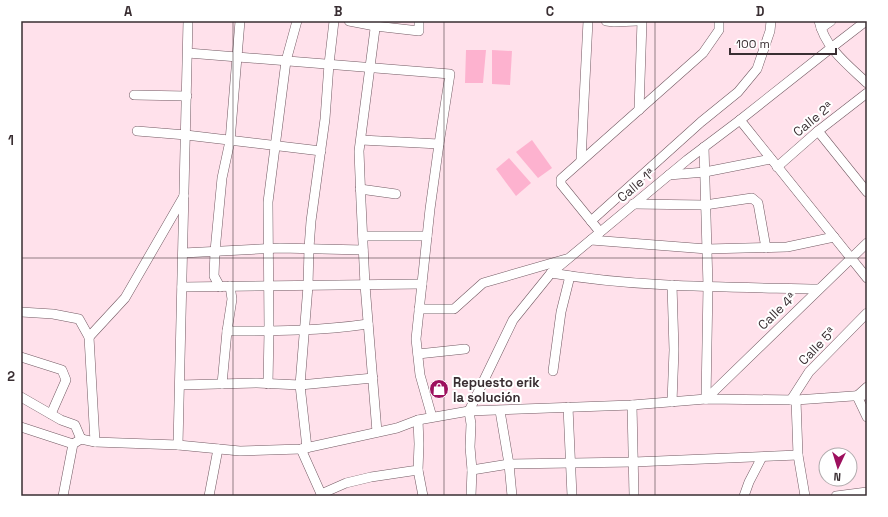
<svg xmlns="http://www.w3.org/2000/svg" width="888" height="517" font-family="'Space Grotesk',sans-serif">
<style>
.green{fill:#fdb2cf}
.lines{fill:none;stroke-linecap:round;stroke-linejoin:round}
.street-casing{stroke:#735a63;stroke-width:10}
.street{stroke:#fff;stroke-width:9}
.grid{fill:none;stroke:#392e32;stroke-width:1;stroke-opacity:0.55}
.labels{text-anchor:middle;dominant-baseline:central;stroke-width:4;stroke-linejoin:round;paint-order:stroke}
.street-label{font-size:13px;fill:#392e32;stroke:#fff}
.poi-label{font-size:13px;font-weight:bold;fill:#392e32;stroke:#fff;text-anchor:start}
.neatline{fill:none;stroke:#392e32;stroke-width:1.5}
.grid-label{font-size:13px;text-anchor:middle;font-weight:bold;fill:#392e32}
</style>
<rect width="100%" height="100%" fill="#ffe1eb"/>
<g class="green">
<path d="M466,50H486L483,83H465Z"/>
<path d="M492,50L512,51L510,85L492,84Z"/>
<path d="M532,140L552,168L538,178L516,152Z"/>
<path d="M509,158L531,183L516,196L496,169Z"/>
</g>
<g class="lines">
<defs>
<g id="street">
<path d="M349,21L375,26L419,31V21"/>
<path d="M376,21L359,151L361,202L365,285L377,432"/>
<path d="M606,21L614,22L637,21"/>
<path d="M819,21C825,48 848,65 867,83"/>
<path d="M821,28L831,21"/>
<path d="M188,53L450,74L439,144L430,209L416,339L420,375L432,417"/>
<path d="M134,95L187,96"/>
<path d="M639,110L642,21"/>
<path d="M740,120L867,278"/>
<path d="M137,131L186,135L321,151"/>
<path d="M818,131L867,192"/>
<path d="M361,140L439,144"/>
<path d="M704,147L708,286L706,399"/>
<path d="M581,160L588,21"/>
<path d="M777,167L818,131L867,93"/>
<path d="M669,175L705,172L771,159"/>
<path d="M360,189L396,194"/>
<path d="M633,204L705,205L752,198L758,203L766,248"/>
<path d="M591,221L701,122L738,92L757,69L770,31L771,21"/>
<path d="M600,232L561,184V179L703,53L719,30V21"/>
<path d="M363,236H427"/>
<path d="M591,240L707,249L787,247L834,237"/>
<path d="M183,253L280,248L363,250"/>
<path d="M551,273C640,288 730,287 819,289"/>
<path d="M182,287L422,284"/>
<path d="M220,287L214,276L215,251L222,178L230,141L240,21"/>
<path d="M419,309H454L483,283L566,259"/>
<path d="M21,312L53,314L79,319L89,337L95,442"/>
<path d="M227,331C275,331 320,331 368,324"/>
<path d="M89,337L125,298L184,196"/>
<path d="M418,354L465,349"/>
<path d="M21,357L62,370L66,380L51,414"/>
<path d="M553,371L561,312L570,276"/>
<path d="M222,384L227,331L232,299L230,286"/>
<path d="M268,384L269,331L268,202L286,61L297,21"/>
<path d="M180,385L257,383L300,385L373,378"/>
<path d="M857,396L867,417"/>
<path d="M857,396L867,387"/>
<path d="M21,397L61,420L75,425L81,439"/>
<path d="M706,399L867,243"/>
<path d="M791,400L809,372L867,313"/>
<path d="M796,400L798,455L805,496"/>
<path d="M672,402L674,350L672,285"/>
<path d="M632,405L634,496"/>
<path d="M568,407L572,496"/>
<path d="M500,411L509,464L512,496"/>
<path d="M21,427L73,444"/>
<path d="M178,445L188,21"/>
<path d="M307,448L300,385L308,286L309,248L311,221L325,119L329,64L334,21"/>
<path d="M301,449L322,496"/>
<path d="M418,470L423,496"/>
<path d="M472,470L509,464L634,462L798,455"/>
<path d="M321,494L346,483L371,477L418,470L419,444L418,420"/>
<path d="M63,496L73,444L81,439L95,442L178,445L240,451L301,449L397,428L418,420L469,411L632,405L706,399L796,400L867,395"/>
<path d="M209,496L218,449"/>
<path d="M471,496L472,470L470,447L471,424L469,411L513,320L551,273L687,160L740,120L831,48L866,21"/>
<path d="M744,496L749,482L762,457"/>
<path d="M836,496L867,492"/>
</g>
</defs>
<use href="#street" class="street-casing"/>
<use href="#street" class="street"/>
</g>
<path class="grid" d="M233,21V496M444,21V496M655,21V496M21,258H867"/>
<defs>
<symbol id="shop-disc" viewBox="-11 -11 22 22"><circle r="9.5" fill="#9d105e" stroke="#fff"/><path d="M-5-2.5h2.3a2.7 3.5 0 0 1 5.4 0H5L5.5 6h-11ZM-1.5-2.5h3a1.5 2.3 0 0 0-3 0Z" fill="#fff"/></symbol>
</defs>
<g fill-rule="evenodd">
<use href="#shop-disc" x="428" y="378" width="22" height="22"/>
</g>
<g class="labels">
<g class="street-label">
<text transform="translate(813 119) rotate(-39)">Calle 2ª</text>
<text transform="translate(636 185) rotate(-40)">Calle 1ª</text>
<text transform="translate(777 311) rotate(-44)">Calle 4ª</text>
<text transform="translate(817 346) rotate(-46)">Calle 5ª</text>
</g>
<g class="poi-label">
<text x="453" y="382">Repuesto erik<tspan x="453" dy="15">la solución</tspan></text>
</g>
</g>
<rect width="888" height="517" fill="none" stroke="#ffffff" stroke-width="44"/>
<g transform="translate(838 467) rotate(184)"><circle r="19" fill="#ffffff" stroke="#b0abad"/>
<path d="M0-3L7 15L0 10L-7 15Z" fill="#9d105e"/>
<text y="-6" font-size="11" font-weight="bold" text-anchor="middle" fill="#392e32">N</text>
</g>
<path d="M730 48v6h106v-6" fill="none" stroke="#392e32" stroke-width="2"/>
<text x="736" y="48" font-size="12" fill="#392e32" stroke="#ffffff" stroke-width="3" paint-order="stroke">100 m</text>
<rect x="22" y="22" width="844" height="473" class="neatline"/>
<g class="grid-label">
<text x="128" y="16">A</text>
<text x="338" y="16">B</text>
<text x="550" y="16">C</text>
<text x="760" y="16">D</text>
<text x="11" y="145">1</text>
<text x="11" y="381">2</text>
</g>
</svg>
